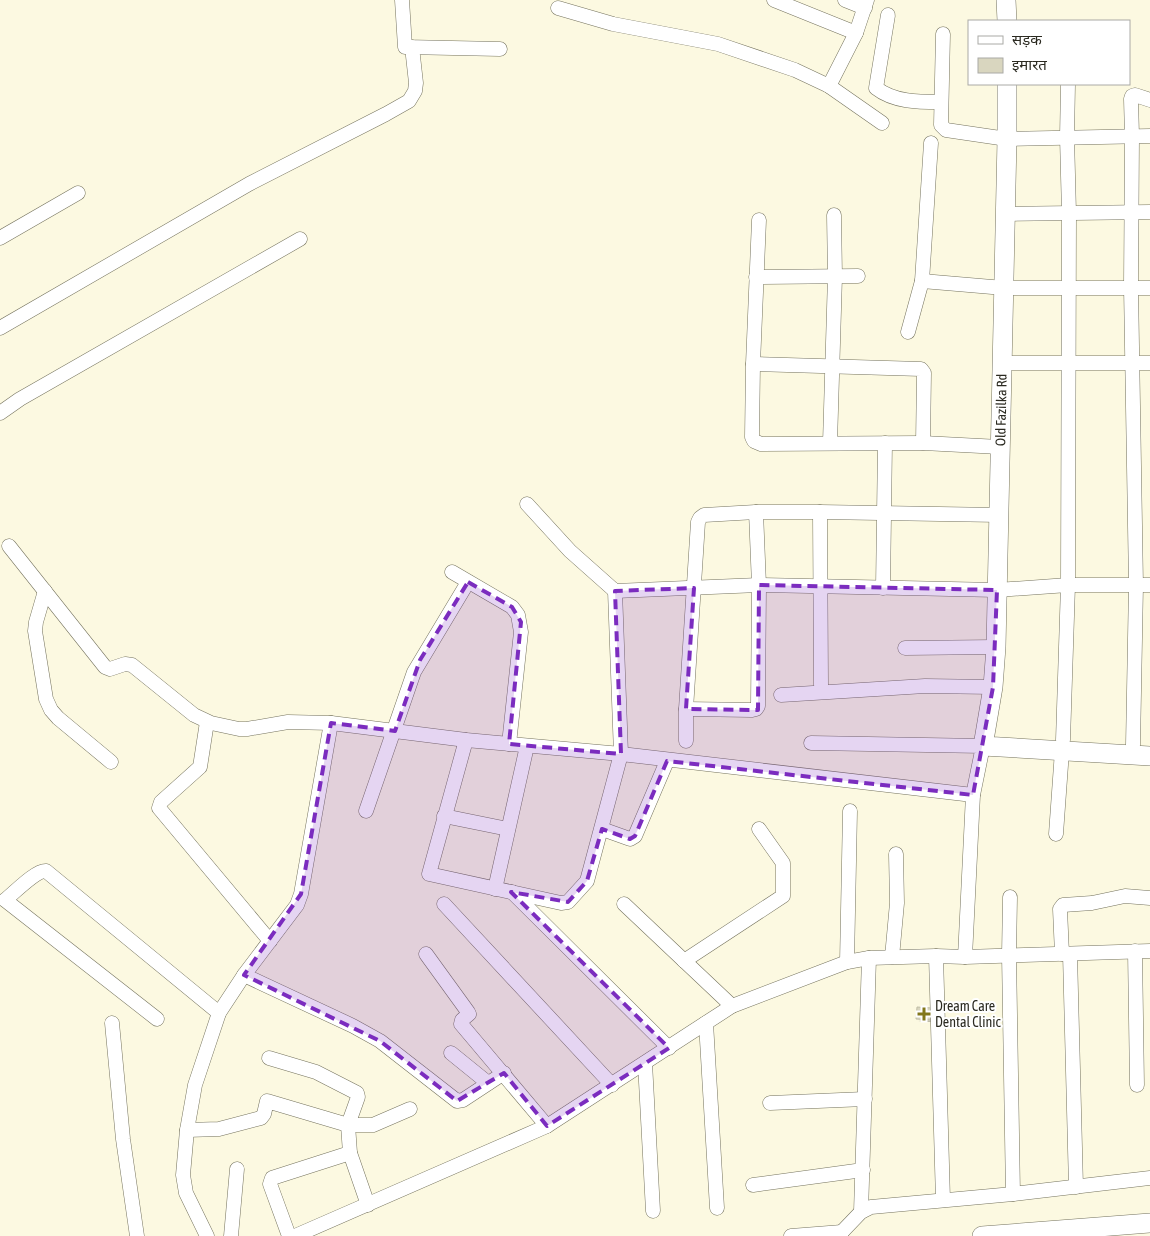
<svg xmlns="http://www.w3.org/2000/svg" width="1150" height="1236" font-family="'Asap Condensed','Noto Sans Devanagari',sans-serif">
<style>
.building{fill:#d9d6bf;stroke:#bfbda6;filter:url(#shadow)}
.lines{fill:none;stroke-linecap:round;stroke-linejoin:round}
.street-casing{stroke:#75735e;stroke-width:15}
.secondary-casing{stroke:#75735e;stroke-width:20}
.street{stroke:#fff;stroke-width:14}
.secondary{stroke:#fff;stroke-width:19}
.marked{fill:#7b2cbf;fill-opacity:0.2;stroke:#7b2cbf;stroke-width:4;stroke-dasharray:10 6;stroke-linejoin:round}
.poi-dot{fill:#82771b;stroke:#fff;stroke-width:2}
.labels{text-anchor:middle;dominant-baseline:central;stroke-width:4;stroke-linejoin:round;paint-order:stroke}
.street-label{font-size:14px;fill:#2b2a21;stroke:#fff}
.poi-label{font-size:14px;fill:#2b2a21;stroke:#fff;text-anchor:start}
</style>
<defs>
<filter id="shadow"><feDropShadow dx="5" dy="3" stdDeviation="1" flood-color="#0004"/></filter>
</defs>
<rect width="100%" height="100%" fill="#fcf9e1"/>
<path class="building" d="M917,1007L932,1008L931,1020L916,1019Z"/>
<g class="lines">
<defs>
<g id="street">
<path d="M402,0L405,47L500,49"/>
<path d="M774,0L856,33"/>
<path d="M845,0L865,8"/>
<path d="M558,8L613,24L718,44L795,70L829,86L882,123"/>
<path d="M888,15L876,88C894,102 918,102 940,102"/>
<path d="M943,34L941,125L946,130L1007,139L1150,136"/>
<path d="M829,86L856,33L867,0"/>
<path d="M1006,214L1150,212"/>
<path d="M759,220L753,364L752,437L754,441L761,444L923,443L1000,447"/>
<path d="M0,238L78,193"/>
<path d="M756,277L858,276"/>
<path d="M922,281L1004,288H1150"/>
<path d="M0,328L249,184L386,114L409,101L415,91L416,83L412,47"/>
<path d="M908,332L922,281L931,143"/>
<path d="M1002,363H1150"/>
<path d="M753,364L921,369L924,373L923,443"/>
<path d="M0,413L20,399L300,239"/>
<path d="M830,443L835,276L834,215"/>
<path d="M527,504L570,551L615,591L759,585L997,590L1068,585H1150"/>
<path d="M820,512L821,685"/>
<path d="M9,546L105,667L110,669L125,664L132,665L194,715L211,723L239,729H247L288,722L331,723L466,740L621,754L973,795"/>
<path d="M452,572L512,607L518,615L521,632L509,744"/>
<path d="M883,588L885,443"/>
<path d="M45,591L36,622L35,631L46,699L51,710L58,718L111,762"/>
<path d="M905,648L996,647"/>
<path d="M781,695L925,686L993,687"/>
<path d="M686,709L752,710L756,709L758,706L759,585L756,512"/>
<path d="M207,722L200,767L161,802L159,808L270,941"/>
<path d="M466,740L429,874L561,903L568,902L587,881L621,754L615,591"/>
<path d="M1063,740L1068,585L1069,213L1067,137L1068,84"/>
<path d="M686,741V709L698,522L700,518L704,515L756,512H820L999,515"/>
<path d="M811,743L983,746L973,795L965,957"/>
<path d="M1133,745L1136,585L1131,287L1132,136L1131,99L1132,96L1135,95L1150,100"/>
<path d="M366,811L414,672L468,582"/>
<path d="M444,816L508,829"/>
<path d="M602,829L630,839L635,836L667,761"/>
<path d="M1056,834L1062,751"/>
<path d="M495,889L527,746"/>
<path d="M512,892L669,1048"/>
<path d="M1010,897L1009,955L1013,1194"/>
<path d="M444,904L612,1085"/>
<path d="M624,904L732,1006"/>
<path d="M1135,951L1137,1085"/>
<path d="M426,954L468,1012L469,1014L462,1020L461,1024L547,1126"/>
<path d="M1062,954L1060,909L1063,905L1092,903L1125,896L1150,898"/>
<path d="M1070,954L1076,1187"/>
<path d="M936,956L943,1200"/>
<path d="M892,957L897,903L896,854"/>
<path d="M684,961L783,896V863L759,829"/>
<path d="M847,962L850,811"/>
<path d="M244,975L353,1026L380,1041L457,1101L463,1100L504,1073"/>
<path d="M157,1019L5,900C14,893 36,870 46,871L219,1013"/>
<path d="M112,1023L123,1139L137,1236"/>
<path d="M706,1023L717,1208"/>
<path d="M451,1053L488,1083"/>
<path d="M269,1058L316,1072L357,1093L358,1097L348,1125H373L410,1109"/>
<path d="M645,1063L653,1211"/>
<path d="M770,1103L865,1099"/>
<path d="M187,1130L219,1129L261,1118L264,1114L267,1101L348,1125L350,1153L368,1205"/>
<path d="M753,1185L863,1170"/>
<path d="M861,1212L869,958"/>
<path d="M207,1236L186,1193L183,1175L187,1130L195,1085L219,1013L244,975L297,905L301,894L331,723"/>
<path d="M231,1236L237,1169"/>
<path d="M289,1236L270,1184L272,1178L350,1153"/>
<path d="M295,1236L547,1126L732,1006L847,962L869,958L936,956L965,957L1150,951"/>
<path d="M791,1236L842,1232"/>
<path d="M838,1236L861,1212L871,1207L1013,1194L1150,1178"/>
</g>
<g id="secondary">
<path d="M1006,0L1007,21"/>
<path d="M1007,84V139L996,647L993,687L983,746L1150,756"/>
<path d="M982,1236L1150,1223"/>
</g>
</defs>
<use href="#street" class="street-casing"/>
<use href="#secondary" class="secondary-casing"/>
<use href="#street" class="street"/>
<use href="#secondary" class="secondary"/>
</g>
<path class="marked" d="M468,582L512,607L521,622L509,744L621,754L615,591L694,588L686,709L758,710L759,585L997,590L993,687L973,795L667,761L635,836L630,839L602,829L587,881L568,902L511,892L669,1048L547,1126L504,1073L457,1101L380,1041L244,975L301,894L331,723L395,731L420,660Z"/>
<path class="poi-dot" d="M921.5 1006.5h5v5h5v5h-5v5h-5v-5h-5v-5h5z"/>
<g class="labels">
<g class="street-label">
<text transform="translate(1001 410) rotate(-89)">Old Fazilka Rd</text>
</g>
<g class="poi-label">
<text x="935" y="1006">Dream Care<tspan x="935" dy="16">Dental Clinic</tspan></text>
</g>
</g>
<rect x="968" y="20" width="162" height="65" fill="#ffffff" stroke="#aaaaa6"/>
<rect x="978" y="36" width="25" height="8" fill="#ffffff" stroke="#aaaaa6"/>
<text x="1012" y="45" font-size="15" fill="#2b2a21">सड़क</text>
<rect x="978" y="58" width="25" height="15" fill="#d9d6bf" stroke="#aaaaa6"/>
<text x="1012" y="70" font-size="15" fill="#2b2a21">इमारत</text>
</svg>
